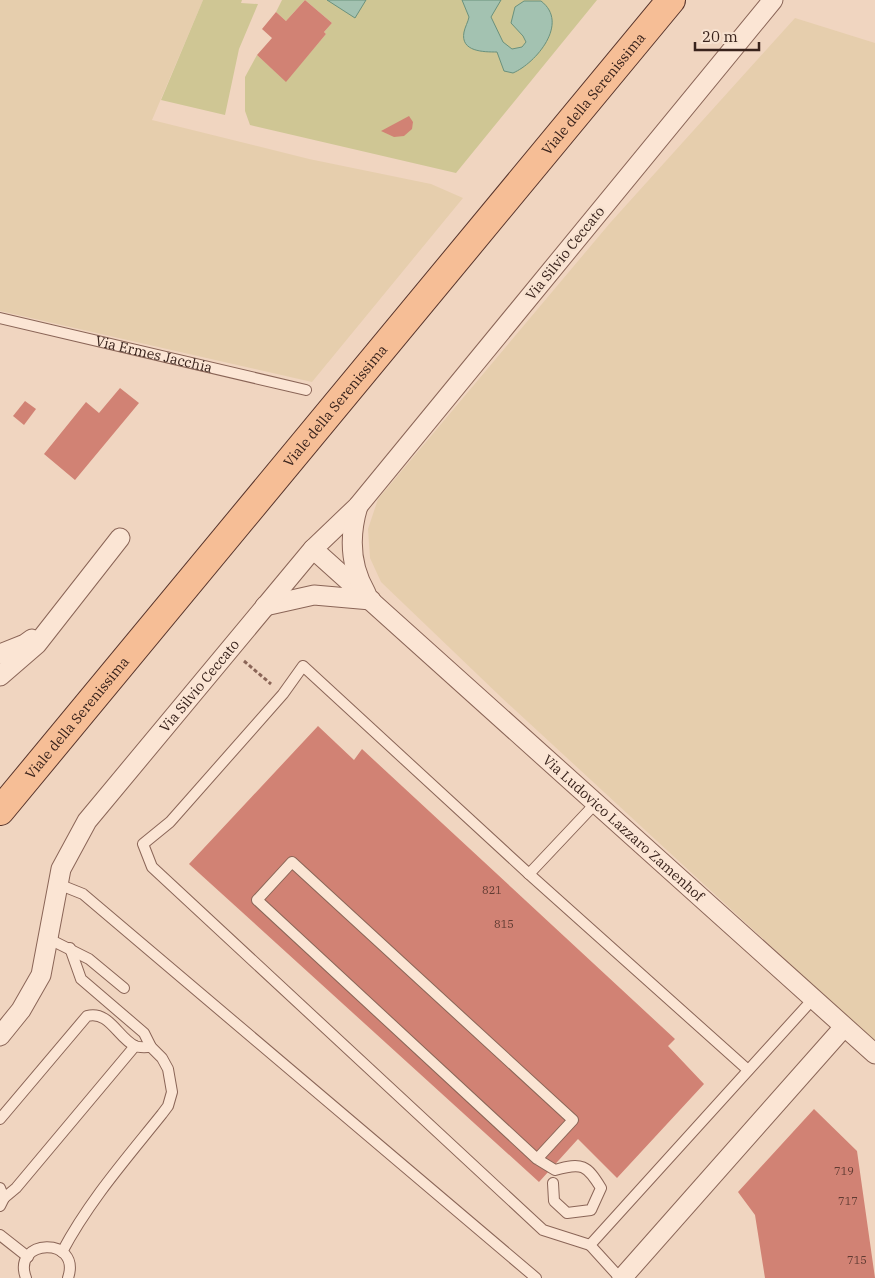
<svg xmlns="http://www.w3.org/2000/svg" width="875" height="1278" font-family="'IBM Plex Serif',serif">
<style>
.farmland{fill:#e6cead}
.green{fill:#cfc694}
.water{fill:#a3c2b1;stroke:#6a917d}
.building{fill:#d18274}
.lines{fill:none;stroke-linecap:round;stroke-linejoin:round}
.lane-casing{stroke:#8a6557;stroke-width:12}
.street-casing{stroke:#8a6557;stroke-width:21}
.primary-casing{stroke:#58352c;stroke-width:30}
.path{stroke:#8a6557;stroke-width:3;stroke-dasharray:4 2.5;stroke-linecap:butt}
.lane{stroke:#fbe5d4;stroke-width:10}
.street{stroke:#fbe5d4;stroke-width:19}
.primary{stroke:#f6be96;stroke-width:28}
.labels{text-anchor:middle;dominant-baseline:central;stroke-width:5;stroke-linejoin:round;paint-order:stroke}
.number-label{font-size:11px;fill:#5f3b32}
.street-label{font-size:14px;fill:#39231c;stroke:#f7e2d0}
</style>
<rect width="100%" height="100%" fill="#f0d5c0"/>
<g class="farmland">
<path d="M0,0H203L152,120L309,159L431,184L463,198L312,382L0,311Z"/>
<path d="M795,18L875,43V1042L502,698L381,582L370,558L368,529L378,499L610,223Z"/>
</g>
<g class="green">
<path d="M203,0H242L241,3L258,4L239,49L225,115L161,100Z"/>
<path d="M282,0H305L286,21L276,12Z"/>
<path d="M305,0H597L456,173L250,125L245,111V77L257,55L286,81L326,34L324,32L332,23Z"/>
</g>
<g class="water">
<path d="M327,0H366L355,18Z"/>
<path d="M462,0H501L491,17L503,42L512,49L522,47L526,42L523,36L511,23L515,7L524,1H541C570,23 536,63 513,73L504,71L497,52C484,52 460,52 464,32C465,27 468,22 469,17Z"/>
</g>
<g class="building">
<path d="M305,0L332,23L324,32L326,34L286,82L257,55L272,38L262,29L276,12L286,21Z"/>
<path d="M409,116L413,122L412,129L404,136L394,137L381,131Z"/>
<path d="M120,388L139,403L75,480L44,454L86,402L99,413Z"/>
<path d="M25,401L36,409L24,425L13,416Z"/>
<path d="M318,726L354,760L362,749L675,1039L668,1046L704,1084L617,1178L578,1139L539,1182L189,864Z"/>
<path d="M814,1109L857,1151L875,1278H765L755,1215L738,1192Z"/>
</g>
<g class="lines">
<defs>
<g id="lane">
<path id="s1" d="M0,318L306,390"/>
<path d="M529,874L595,804"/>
<path d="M58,884L83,894L536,1278"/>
<path d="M49,939L89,959L124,988"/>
<path d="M0,1119L87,1016C109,1010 118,1038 135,1046C139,1048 147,1047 151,1047"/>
<path d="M537,1159L573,1120L292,862L257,900L537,1159L555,1170C582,1162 587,1165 601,1188L591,1210L567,1213L554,1201L553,1183"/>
<path d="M0,1188L4,1198L0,1206"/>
<path d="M4,1198L16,1188L135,1046"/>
<path d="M0,1235L28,1257"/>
<path d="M590,1245L543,1230L152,867L143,844L170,822L283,694L303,666L529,874L748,1070"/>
<path d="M62,1252C89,1201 126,1159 162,1114L168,1106L172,1092L168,1069L162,1058L151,1047L144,1033L81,979L70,948"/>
<path d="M26,1278C11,1238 82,1236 68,1278"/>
<path d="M620,1278L590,1245L813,999"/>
</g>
<g id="street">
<path id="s2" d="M773,0L358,506L313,549L875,1054"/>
<path d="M358,506C349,536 350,566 366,593"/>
<path d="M265,606L314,595L371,600"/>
<path d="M0,654L25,644L32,639"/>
<path d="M0,676L37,644L120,538"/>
<path id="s3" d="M0,1036L21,1010L41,975L61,869L87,821L313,549"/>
<path d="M622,1278L844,1027"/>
</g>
<g id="primary">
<path id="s4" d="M0,811L671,0"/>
</g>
</defs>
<use href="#lane" class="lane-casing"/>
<use href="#street" class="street-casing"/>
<use href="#primary" class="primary-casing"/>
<path class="path" d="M244,661L271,684"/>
<use href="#lane" class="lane"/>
<use href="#street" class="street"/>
<use href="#primary" class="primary"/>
</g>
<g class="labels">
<g class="number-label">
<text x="492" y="890">821</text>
<text x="504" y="924">815</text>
<text x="844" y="1171">719</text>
<text x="848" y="1201">717</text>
<text x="857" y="1260">715</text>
</g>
<g class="street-label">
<text stroke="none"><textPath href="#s4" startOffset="931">Viale della Serenissima</textPath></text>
<text transform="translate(565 253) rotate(-51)">Via Silvio Ceccato</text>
<text stroke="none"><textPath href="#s1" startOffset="158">Via Ermes Jacchia</textPath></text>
<text stroke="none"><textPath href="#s4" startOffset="526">Viale della Serenissima</textPath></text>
<text stroke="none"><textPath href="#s3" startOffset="412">Via Silvio Ceccato</textPath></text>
<text stroke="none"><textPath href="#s4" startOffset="121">Viale della Serenissima</textPath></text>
<text stroke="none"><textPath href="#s2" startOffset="1134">Via Ludovico Lazzaro Zamenhof</textPath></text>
</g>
</g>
<path d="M695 42v8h64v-8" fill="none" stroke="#39231c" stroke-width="2.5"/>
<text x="702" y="42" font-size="15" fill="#39231c" stroke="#f7e2d0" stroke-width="4" paint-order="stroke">20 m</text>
</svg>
